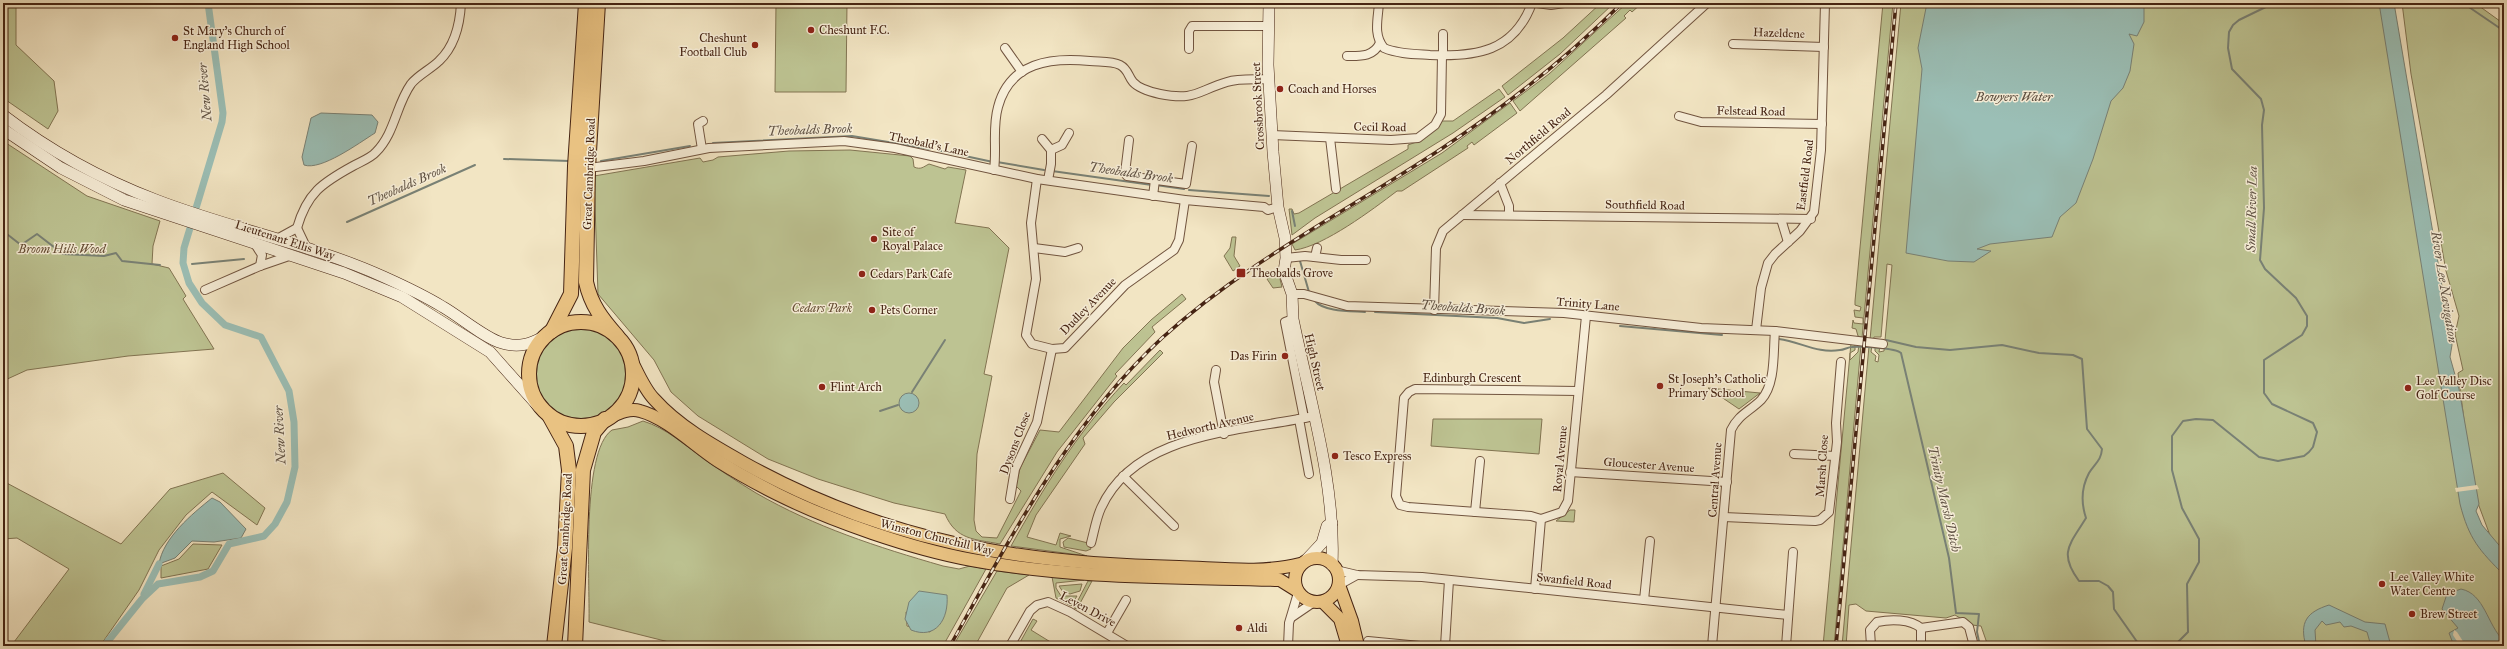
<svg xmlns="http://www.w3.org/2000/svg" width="2507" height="649" font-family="'IM FELL Great Primer',serif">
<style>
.green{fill:#bdc392;stroke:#827452;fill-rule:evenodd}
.water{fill:#9bbfb6;stroke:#798175}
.pier{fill:#f2e5c3}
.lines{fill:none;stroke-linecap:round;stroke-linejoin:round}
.stream{stroke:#798175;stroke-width:2}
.canal{stroke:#9bbfb6;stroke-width:7}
.street-casing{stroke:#71543f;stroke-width:10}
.secondary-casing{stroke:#462413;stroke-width:12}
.primary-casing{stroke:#462413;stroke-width:14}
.highway-casing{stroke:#462413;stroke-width:16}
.street{stroke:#f7eed8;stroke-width:8}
.secondary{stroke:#f7eed8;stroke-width:11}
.primary{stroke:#e9c282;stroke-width:12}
.highway{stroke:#e9c282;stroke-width:14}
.rail-casing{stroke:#462413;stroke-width:3.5}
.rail{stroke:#f7eed8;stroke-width:2;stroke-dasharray:6;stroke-linecap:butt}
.poi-dot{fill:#8f2418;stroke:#f7eed8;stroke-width:1.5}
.labels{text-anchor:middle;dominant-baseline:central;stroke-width:3;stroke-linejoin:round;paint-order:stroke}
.poi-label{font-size:12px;fill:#462413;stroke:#f7eed8;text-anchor:start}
.street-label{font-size:12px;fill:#462413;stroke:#f7eed8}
.park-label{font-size:12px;font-style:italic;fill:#644c33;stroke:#f7eed8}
.water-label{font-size:13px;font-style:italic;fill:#605244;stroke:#f7eed8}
</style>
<rect width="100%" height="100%" fill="#f2e5c3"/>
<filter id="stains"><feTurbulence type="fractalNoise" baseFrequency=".005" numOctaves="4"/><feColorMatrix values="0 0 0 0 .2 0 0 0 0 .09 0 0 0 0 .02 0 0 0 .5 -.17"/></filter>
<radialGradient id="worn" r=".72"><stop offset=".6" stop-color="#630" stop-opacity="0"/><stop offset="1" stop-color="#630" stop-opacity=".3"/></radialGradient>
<g class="green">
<path d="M3,3H16V45L54,81L58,111L48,129L3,98Z"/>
<path d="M776,3H847L846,92H775Z"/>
<path d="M1601,3H1614L1560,54L1508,95L1502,86L1563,38Z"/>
<path d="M1627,3H1642L1632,12L1630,10L1624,16L1626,18L1520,111L1513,101L1549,74Z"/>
<path d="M1883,3H1893L1862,338L1858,336L1856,329L1852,328L1853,320L1854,323L1863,324V318L1855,317L1854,310L1860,311L1861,307L1855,305V301Z"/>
<path d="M1901,3H2382L2463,506L2504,570V646H1988L1981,626L1972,625L1955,615L1946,618L1866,611L1856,604L1849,605L1846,646H1842L1869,346L1872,345L1871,352L1876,356L1875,361L1878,362L1879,355L1875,351V345L1880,346L1879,352L1884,351L1892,265L1887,264L1881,337H1874L1873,340H1870Z"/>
<path d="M2402,3H2475L2504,24V553L2491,538L2473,490L2458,373L2463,370L2455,334L2459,316L2446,271L2411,74Z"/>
<path d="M1499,89L1505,97L1453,133L1315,218L1292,235L1289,209H1292L1294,214L1299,213L1408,149V145L1419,141L1440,121H1453Z"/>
<path d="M1510,103L1517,113L1474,145L1472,142L1467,146L1468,148L1402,191H1397C1372,210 1324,246 1295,250L1292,244L1442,153Z"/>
<path d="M3,141L87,196L160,221L153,246L152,264L169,268L186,296L183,299L214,349L128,356L27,370L3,381Z"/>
<path d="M850,150L910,156L913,159L914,167C921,170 923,167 929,164L945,169L948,167L966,170L955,223L989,228L1009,248L984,374L992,376L977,454L974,520L976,531L982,537L997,538L1021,491L1016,486L1020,468L1040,430L1059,432L1123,348L1151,320L1182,294L1186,299L1152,327L1155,332L1115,374L1117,376L1109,386L1057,452L1000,544C974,539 956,540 945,514L894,503L818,479L768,459L698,416L671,392L654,360L598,294L594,176L700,158L703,162L713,160L718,157L789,151Z"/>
<path d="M1232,237H1236L1234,256L1240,266L1233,271L1224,256L1230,248Z"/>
<path d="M1274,274L1279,275L1282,287L1273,288L1267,279Z"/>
<circle cx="580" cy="374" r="48"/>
<path d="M1851,343L1855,344V350L1850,353V360L1858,352L1859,344L1861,345L1858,379L1834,646H1823Z"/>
<path d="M1160,350L1163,353L1114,402L1083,438L1085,444L1036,515L1027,537L1056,545L1060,533L1071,536L1060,539V547L1087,556L1011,546C1044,487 1077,433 1124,383L1126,385Z"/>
<path d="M1708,388L1760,393L1739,409Z"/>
<path d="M1433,419H1542L1539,454L1431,446Z"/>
<path d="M643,421C666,428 685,445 704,459C721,471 738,482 756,493C815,527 877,547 943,566L959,569L970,566L986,569L943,646H685L589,622C590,583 581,451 612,430L628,427ZM906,612L943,619L930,632L907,626Z"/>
<path d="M223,473L265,508L257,525L212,492L186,515L159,550L139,590L100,646H11L69,569L17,538L3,539V481L121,544L170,489Z"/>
<path d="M1570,510H1575L1574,522L1556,521Z"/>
<path d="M1068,538L1088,543L1091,549L1086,551L1064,547L1063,542Z"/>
<path d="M193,544L222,545L208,569L161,578V566L179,559Z"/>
<path d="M997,571L1029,575L1007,588L975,646H953Z"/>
<path d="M1052,577L1084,580L1056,583V588L1061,596H1077L1071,606L1056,598Z"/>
<path d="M1088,581H1092L1077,609L1074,608Z"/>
<path d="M1082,584L1080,591L1070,594L1063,592L1059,586Z"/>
<path d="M1033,619L1037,621L1031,630L1057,646H1018Z"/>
</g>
<g class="water">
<path d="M1927,3H2144V22L2137,36L2129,34L2134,44L2130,71L2123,88L2111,101L2093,159L2076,203L2060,217L2052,237L1990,244L1977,249L1991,251L1974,262L1948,261L1906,253L1922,69L1918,48Z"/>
<path d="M2379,3H2394L2452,345L2450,357L2459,389L2479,504L2476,511L2482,525L2504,551V575C2479,550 2469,539 2460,504Z"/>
<path d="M321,113L372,115L378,122L375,133C359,143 321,171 304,165L302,157L311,118Z"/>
<circle cx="909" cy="403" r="10"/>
<path d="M212,498L220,502L246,529L241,538L214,542L192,541L175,558L159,564C163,538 192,514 212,498Z"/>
<path d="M2461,589C2485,594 2487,625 2504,641V646H2454L2449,633L2458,628L2442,609L2447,594Z"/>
<path d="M919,591L947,595C949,619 936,640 911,630L905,619L909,602Z"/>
<path d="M2329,605L2365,622L2385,624L2391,646H2371L2367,632L2351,626L2344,627L2340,622L2326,625L2322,621L2315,630L2316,646H2306C2299,622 2307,612 2329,605Z"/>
</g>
<g class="pier">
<path d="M2477,485L2479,489L2456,492L2455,488Z"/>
<path d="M2454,630L2457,632L2466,646H2460L2453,635Z"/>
</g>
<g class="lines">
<g class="stream">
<path d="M2463,3L2504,31"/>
<path d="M713,143L852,136L930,149"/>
<path d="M937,150L993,162"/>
<path d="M504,159L570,161"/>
<path d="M601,161L690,146"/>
<path d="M997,162L1044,170"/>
<path d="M1052,171L1152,185"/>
<path d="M1156,185L1184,189"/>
<path d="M1189,190L1269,196"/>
<path d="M1292,211L1295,226"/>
<path d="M347,222L475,165"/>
<path d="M3,231L21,245L37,234L63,254L104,256L116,253L122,261L160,265"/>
<path d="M1300,261L1309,292"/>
<path d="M192,264L244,259"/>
<path d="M1315,301C1324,312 1351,311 1365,312"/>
<path d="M1375,312L1497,318L1524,323L1550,319"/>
<path d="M1620,326L1722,335"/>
<path d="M1779,339C1801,342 1818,354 1840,350C1844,350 1848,347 1852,347C1860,346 1896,348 1901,353L1949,558L1956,613L1979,614L1977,632L1980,646"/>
<path d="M1886,340L1916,347L1950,350L2002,345L2039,353L2073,355L2082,359L2087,429L2102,449C2101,461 2095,463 2089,473C2081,488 2081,503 2086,518C2070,544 2058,553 2079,581H2099L2108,586L2113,592L2114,609L2140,646"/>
<path d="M912,392L945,340"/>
<path d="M880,411L898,405"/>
<path d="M2174,646L2188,632L2187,584L2199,562V539L2182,508L2172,470V436L2183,421L2196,419L2213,420L2259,457L2278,461L2304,456L2309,452L2313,447L2317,432L2313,423L2272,404L2264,393V360L2302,335L2307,326V316L2296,298L2265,269L2260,260L2264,208L2262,125L2264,110L2261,99L2232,69L2228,48L2229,32L2233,25L2239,20L2274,3"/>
</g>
<g class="canal">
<path d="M144,594L159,564"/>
<path d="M104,646L142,599L158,584L200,577L213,571L229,544L264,536L275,524L287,502L295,467L294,422L289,391L261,337L225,325L202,303L189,283L183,263L184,248L222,122L223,113L208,3"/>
</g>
<defs>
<g id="street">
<path d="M1379,3C1378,19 1373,35 1384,48C1398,54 1415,54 1430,55C1476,57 1514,52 1532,3"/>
<path d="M1537,3L1551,5L1564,3"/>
<path d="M1733,44L1824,47"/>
<path d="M1005,48L1022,72"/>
<path d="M1189,49V31L1192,26H1269"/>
<path d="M1347,56C1361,56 1373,57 1380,43"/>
<path d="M1443,56V34"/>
<path d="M1679,116L1701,122L1822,124"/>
<path d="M1272,135L1391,140L1418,138L1435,125L1441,114L1442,55"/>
<path d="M1330,138L1336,189"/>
<path d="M1042,139L1051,150L1062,145L1069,133"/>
<path d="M1129,140L1125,173L1127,176L1186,184L1192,146"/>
<path d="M702,149L698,124L703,121"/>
<path d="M588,168L644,161L709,148L844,141L895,148L1037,179L1185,200L1264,207L1268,210L1278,207"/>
<path d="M994,170C997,149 992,128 998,107C1010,62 1051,57 1090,61C1100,62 1112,61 1120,65C1128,69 1128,76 1133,82C1139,89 1151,92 1160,94C1195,101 1197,91 1227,82C1240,78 1255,80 1269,79"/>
<path d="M1037,179L1031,223L1036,279L1026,335L1032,344L1052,349L1065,348L1125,285L1174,250L1179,240L1185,200"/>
<path d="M1048,180L1051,164V150"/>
<path d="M1500,183L1509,206V215"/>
<path d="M1153,196L1155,180"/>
<path d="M1462,215L1811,219"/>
<path d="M1781,219L1788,242"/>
<path d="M297,228L307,249"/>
<path d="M277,239L297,228C307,193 322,183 353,166C360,162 371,158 376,152C395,133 396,105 411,84C418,75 431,69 439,61C455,46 460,24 461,3"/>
<path d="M255,244L262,255L260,266"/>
<path d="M1034,248L1065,252L1078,248"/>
<path d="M1315,257L1317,248"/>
<path d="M1286,258L1305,256L1341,260H1366"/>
<path d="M205,290L260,266L292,255"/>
<path d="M1292,294H1304L1347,306L1564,313L1701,328L1775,331L1883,344"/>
<path d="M1434,310L1436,248L1443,231L1606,95L1707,3"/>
<path d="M1293,319L1285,322L1304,418"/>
<path d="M1756,330L1761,288L1768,263L1775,254L1800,231L1814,212L1821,150L1825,3"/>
<path d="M1216,370L1214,382L1224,434"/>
<path d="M1299,419L1309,474"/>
<path d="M1794,454L1835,456"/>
<path d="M1570,472L1727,482"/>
<path d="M1123,476L1174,526"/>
<path d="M1010,499L1015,469L1037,422L1052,349"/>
<path d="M1475,512L1480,461"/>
<path d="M1724,517L1815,521L1820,520L1829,512L1837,442L1836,423L1841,362"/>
<path d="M1541,519L1531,516L1408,507L1400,505L1396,496L1404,398L1409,392L1415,389L1578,391"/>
<path d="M1091,543C1094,532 1096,519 1101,508C1136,431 1242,432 1314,416"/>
<path d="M1336,570L1357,575L1422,577L1788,615"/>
<path d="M1339,585L1357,575"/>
<path d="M1535,589L1541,519L1562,512L1568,501L1586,316"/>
<path d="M1644,600L1650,541"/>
<path d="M1292,617L1314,602"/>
<path d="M1921,628L1963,622L1969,627L1974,646"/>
<path d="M1921,628V646"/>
<path d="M1107,633L1126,600"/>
<path d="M1368,641L1420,646"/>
<path d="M1010,646L1030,611L1037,605L1048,602L1070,612L1127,646"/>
<path d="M1288,646L1289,623L1298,593"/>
<path d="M1445,646L1449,580"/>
<path d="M1712,646L1731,430C1738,415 1750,411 1761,400C1776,384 1773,352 1775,331"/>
<path d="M1786,646L1793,552"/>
<path d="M1871,646L1870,630L1877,622C1891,619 1910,619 1921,628"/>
</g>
<g id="secondary">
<path d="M1269,3L1268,65L1273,152L1278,207L1285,238L1286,258L1284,271L1292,294L1293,319C1309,398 1336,484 1332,565"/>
<path d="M3,115C50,151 101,179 156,200C231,229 311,244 384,277C404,286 425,296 443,307C459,316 486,339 502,343C519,348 531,344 545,336"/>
<path d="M3,129L61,168L124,200L344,273L402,297L490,352L539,407"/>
<path d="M1307,559L1322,543L1327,526L1332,523"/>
</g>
<g id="primary">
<path d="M630,358C637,371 644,389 654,399C678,426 712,445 744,463C884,541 1020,564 1179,567C1218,568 1261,574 1300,564"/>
<path d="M610,417C619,413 630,408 640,411C667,418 695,446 718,461C737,473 757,484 777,494C831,521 912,549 972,560C1072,579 1178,577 1280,580L1296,590"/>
<circle cx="1317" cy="580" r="22"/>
<path d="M1339,585L1352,621L1358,646"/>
<path d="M1323,602L1340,619L1348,646"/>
</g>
<g id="highway">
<path d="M598,3L588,168L586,282C591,305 602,319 617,336"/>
<circle cx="581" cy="374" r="52"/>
<path d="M552,331L571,294L575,166L586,3"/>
<path d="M550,417L566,446L569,470L565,548L554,646"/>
<path d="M575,646L583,470L594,432L605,419"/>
</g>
</defs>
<use href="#street" class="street-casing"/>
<use href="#secondary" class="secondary-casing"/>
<use href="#primary" class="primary-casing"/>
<use href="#highway" class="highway-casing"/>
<use href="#street" class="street"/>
<use href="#secondary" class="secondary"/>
<use href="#primary" class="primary"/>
<use href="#highway" class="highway"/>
<defs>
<g id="rail">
<path d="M950,646C1011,537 1069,424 1162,338C1246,262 1347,211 1441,149C1506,106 1567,58 1622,3"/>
<path d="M1836,646L1896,3"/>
</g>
</defs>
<use href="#rail" class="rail-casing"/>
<use href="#rail" class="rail"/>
</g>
<g class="poi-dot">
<circle cx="811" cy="30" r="4"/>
<circle cx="175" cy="38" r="4"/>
<circle cx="755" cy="45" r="4"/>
<circle cx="1280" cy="89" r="4"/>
<circle cx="874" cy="239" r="4"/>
<rect x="1236" y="268" width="10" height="10" rx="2"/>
<circle cx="862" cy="274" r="4"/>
<circle cx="872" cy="310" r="4"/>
<circle cx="1285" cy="356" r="4"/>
<circle cx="1660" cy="386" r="4"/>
<circle cx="822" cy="387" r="4"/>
<circle cx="2408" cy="388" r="4"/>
<circle cx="1335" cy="456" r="4"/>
<circle cx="2382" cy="584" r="4"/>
<circle cx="2412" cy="614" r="4"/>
<circle cx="1239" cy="628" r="4"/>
</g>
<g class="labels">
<g class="poi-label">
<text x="819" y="30">Cheshunt F.C.</text>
<text x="183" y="31">St Mary's Church of<tspan x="183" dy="14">England High School</tspan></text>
<text x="747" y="38" text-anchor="end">Cheshunt<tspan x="747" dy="14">Football Club</tspan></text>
<text x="1288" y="89">Coach and Horses</text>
<text x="882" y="232">Site of<tspan x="882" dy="14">Royal Palace</tspan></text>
<text x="1250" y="273">Theobalds Grove</text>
<text x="870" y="274">Cedars Park Cafe</text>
<text x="880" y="310">Pets Corner</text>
<text x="1277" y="356" text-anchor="end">Das Firin</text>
<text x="1668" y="379">St Joseph's Catholic<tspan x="1668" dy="14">Primary School</tspan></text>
<text x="2416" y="381">Lee Valley Disc<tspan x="2416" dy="14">Golf Course</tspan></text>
<text x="830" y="387">Flint Arch</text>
<text x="1343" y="456">Tesco Express</text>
<text x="2390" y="577">Lee Valley White<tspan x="2390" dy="14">Water Centre</tspan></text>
<text x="2420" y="614">Brew Street</text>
<text x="1247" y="628">Aldi</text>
</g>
<g class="street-label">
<text transform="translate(1779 33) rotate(2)">Hazeldene</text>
<text transform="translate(1258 106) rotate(-93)">Crossbrook Street</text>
<text transform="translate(1751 111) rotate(1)">Felstead Road</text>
<text transform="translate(1380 127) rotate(1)">Cecil Road</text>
<text transform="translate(1538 136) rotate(-40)">Northfield Road</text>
<text transform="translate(929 144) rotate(12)">Theobald's Lane</text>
<text transform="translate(589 174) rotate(-88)">Great Cambridge Road</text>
<text transform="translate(1805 175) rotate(-83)">Eastfield Road</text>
<text transform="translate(1645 205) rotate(1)">Southfield Road</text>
<text transform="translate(285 240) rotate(18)">Lieutenant Ellis Way</text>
<text transform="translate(1588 304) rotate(5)">Trinity Lane</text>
<text transform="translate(1088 306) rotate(-46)">Dudley Avenue</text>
<text transform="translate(1315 362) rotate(77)">High Street</text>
<text x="1472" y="378">Edinburgh Crescent</text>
<text transform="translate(1210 426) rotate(-13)">Hedworth Avenue</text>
<text transform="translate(1015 443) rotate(-69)">Dysons Close</text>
<text transform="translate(1560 459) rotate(-85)">Royal Avenue</text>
<text transform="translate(1649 465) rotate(4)">Gloucester Avenue</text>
<text transform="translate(1822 466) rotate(-86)">Marsh Close</text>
<text transform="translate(1715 480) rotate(-86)">Central Avenue</text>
<text transform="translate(565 529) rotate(-87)">Great Cambridge Road</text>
<text transform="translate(937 537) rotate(14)">Winston Churchill Way</text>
<text transform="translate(1574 581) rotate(6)">Swanfield Road</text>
<text transform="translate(1088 609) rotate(28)">Leven Drive</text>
</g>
<g class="park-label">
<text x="62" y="249">Broom Hills Wood</text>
<text x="822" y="308">Cedars Park</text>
</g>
<g class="water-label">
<text transform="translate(205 92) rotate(-95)">New River</text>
<text x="2014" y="97">Bowyers Water</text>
<text transform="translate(810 130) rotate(-2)">Theobalds Brook</text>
<text transform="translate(1131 173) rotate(8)">Theobalds Brook</text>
<text transform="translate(407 185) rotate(-24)">Theobalds Brook</text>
<text transform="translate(2252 209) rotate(-89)">Small River Lea</text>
<text transform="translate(2444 287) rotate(81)">River Lee Navigation</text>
<text transform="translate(1463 308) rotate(4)">Theobalds Brook</text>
<text transform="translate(280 435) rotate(-93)">New River</text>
<text transform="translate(1944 499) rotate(77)">Trinity Marsh Ditch</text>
</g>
</g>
<rect width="2507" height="649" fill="none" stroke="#f2e5c3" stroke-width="16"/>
<rect x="4" y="4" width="2499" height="641" fill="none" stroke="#462413" stroke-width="2"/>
<rect x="8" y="8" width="2491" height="633" fill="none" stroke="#462413"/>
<rect width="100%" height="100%" filter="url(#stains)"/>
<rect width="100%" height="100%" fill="url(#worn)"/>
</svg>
